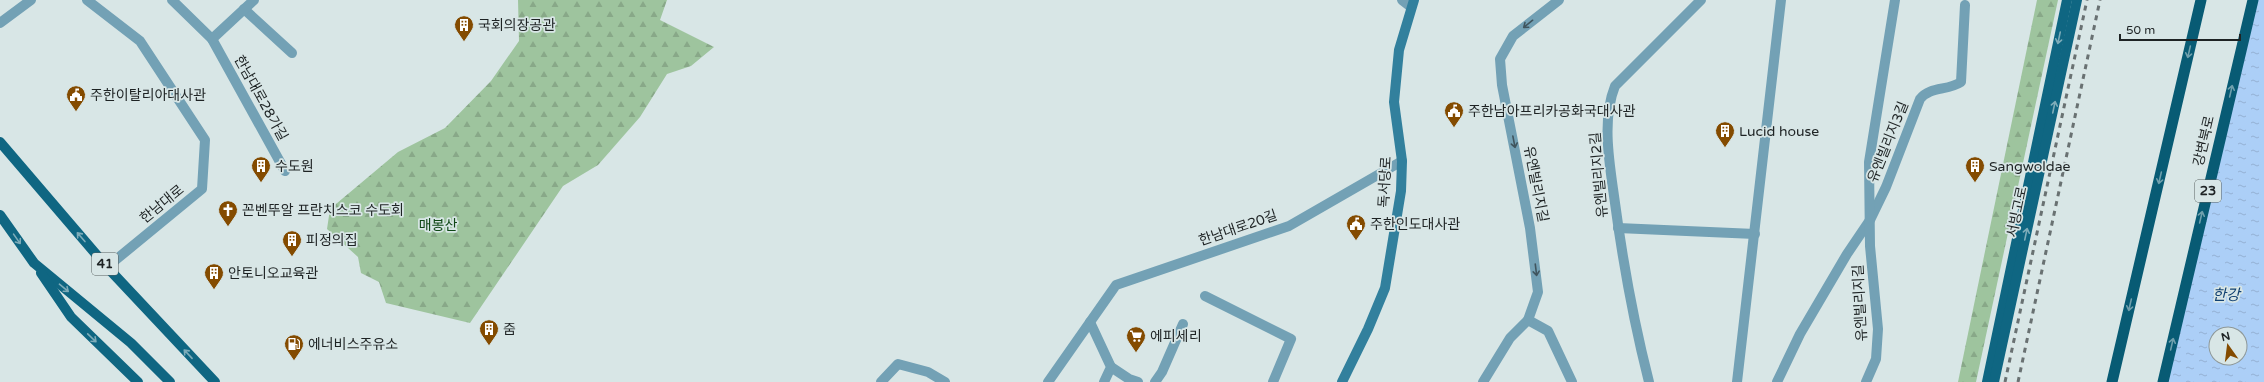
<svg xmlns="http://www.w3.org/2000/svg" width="2264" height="382" font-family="'Varela Round','Noto Sans KR',sans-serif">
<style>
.forest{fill:url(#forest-firs)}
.water{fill:url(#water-ripples);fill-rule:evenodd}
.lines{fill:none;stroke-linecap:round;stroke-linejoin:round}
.minor{stroke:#73a1b5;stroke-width:10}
.secondary{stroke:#32809d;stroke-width:10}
.primary{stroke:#0f6682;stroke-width:10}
.trunk{stroke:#085b74;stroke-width:11}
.rail{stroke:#697172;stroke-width:3;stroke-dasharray:5 5;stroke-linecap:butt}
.oneway{stroke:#40555e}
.oneway2{stroke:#7eacb9}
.oneway3{stroke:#70a0ad}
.labels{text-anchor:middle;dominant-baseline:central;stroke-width:3.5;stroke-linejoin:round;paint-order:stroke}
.shield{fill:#d8e6e6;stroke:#565e5e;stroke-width:1}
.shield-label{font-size:13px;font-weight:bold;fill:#1e2324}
.poi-label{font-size:14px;fill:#1e2324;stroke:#d8e6e6;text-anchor:start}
.street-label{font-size:14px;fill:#1e2324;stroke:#d8e6e6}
.park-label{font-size:14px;fill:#0f4715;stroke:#d8e6e6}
.water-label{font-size:15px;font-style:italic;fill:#114172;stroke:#d8e6e6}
</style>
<defs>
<pattern id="forest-firs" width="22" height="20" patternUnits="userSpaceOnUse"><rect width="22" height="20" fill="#9ec49e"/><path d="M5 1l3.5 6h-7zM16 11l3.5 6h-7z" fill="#88a888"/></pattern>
<pattern id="water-ripples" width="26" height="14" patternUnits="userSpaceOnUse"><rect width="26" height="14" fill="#accff7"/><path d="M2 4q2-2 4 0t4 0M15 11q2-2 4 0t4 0" fill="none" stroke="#94b1d4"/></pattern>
</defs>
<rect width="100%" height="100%" fill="#d8e6e6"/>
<g class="forest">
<path d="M518,0H667L660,20L714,47L691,66L667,74L640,117L598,165L563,186L470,323L386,303L379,282L361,273L358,257L327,229L330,209L398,152L445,128L491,81L519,41Z"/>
<path d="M2037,0H2058L1976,382H1958Z"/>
</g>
<path class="water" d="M2256,0H2264V382H2166ZM2216,334H2240V358H2216Z"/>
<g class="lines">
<g class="minor">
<path d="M87,0L140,41L205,140L202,189L107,267"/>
<path d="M172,0L212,39L285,171"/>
<path d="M1402,0L1411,7"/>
<path d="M244,9L292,53"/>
<path d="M0,23L31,0"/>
<path d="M212,39L254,0"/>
<path d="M1618,228L1755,234"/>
<path d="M1205,296L1291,339L1273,382"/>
<path d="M1528,320L1548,331L1572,382"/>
<path d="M1090,322L1111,367L1104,382"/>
<path d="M1111,367L1129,379L1138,382"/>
<path d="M881,382L898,364L928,372L945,382"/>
<path d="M1048,382L1116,285L1289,226L1402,161"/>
<path d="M1155,382L1162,372L1183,324"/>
<path d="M1483,382L1510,338L1528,320L1538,292L1530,228L1502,85L1500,59L1513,36L1559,0"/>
<path d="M1649,382C1634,323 1623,263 1615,203C1610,166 1601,121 1615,86L1701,0"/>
<path d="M1737,382L1781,0"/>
<path d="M1777,382L1800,334L1847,254L1870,220L1886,187L1920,99C1930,86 1948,91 1961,82L1965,5"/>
<path d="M1866,382L1876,359L1878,329L1870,246L1869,162L1895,0"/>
</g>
<path class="secondary" d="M1342,382L1368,329L1385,288L1401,191L1402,161L1394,102L1399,50L1414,0"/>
<g class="primary">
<path d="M0,142L107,267L215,382"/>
<path d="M0,215L34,263L131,343L170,382"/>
<path d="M41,273L71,317L138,382"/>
<path d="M1987,382L2067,0"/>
<path d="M1994,382L2077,0"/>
</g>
<g class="trunk">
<path d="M2112,382L2201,0"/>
<path d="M2163,382L2253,0"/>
</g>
<g class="rail">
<path d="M2005,382L2087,0"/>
<path d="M2018,382L2100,0"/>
</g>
</g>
<defs><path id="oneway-shaft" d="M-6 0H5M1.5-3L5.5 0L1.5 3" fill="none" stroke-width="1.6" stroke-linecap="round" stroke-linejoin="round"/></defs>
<g class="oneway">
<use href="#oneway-shaft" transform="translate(1528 24) rotate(141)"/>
<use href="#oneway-shaft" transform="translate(1514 142) rotate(79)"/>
<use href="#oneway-shaft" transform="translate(1536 270) rotate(83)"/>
</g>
<g class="oneway2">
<use href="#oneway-shaft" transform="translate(2059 38) rotate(102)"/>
<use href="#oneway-shaft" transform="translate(2054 107) rotate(-78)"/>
<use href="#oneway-shaft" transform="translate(2026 234) rotate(-78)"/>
<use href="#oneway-shaft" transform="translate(81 237) rotate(-131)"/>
<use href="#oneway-shaft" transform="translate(17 239) rotate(55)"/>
<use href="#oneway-shaft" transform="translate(64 288) rotate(40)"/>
<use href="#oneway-shaft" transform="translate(92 338) rotate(44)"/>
<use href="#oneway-shaft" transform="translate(188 354) rotate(-133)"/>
</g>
<g class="oneway3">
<use href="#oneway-shaft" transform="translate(2189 52) rotate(103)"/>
<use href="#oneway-shaft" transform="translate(2231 91) rotate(-77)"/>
<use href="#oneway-shaft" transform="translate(2160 178) rotate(103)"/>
<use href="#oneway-shaft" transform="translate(2201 217) rotate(-77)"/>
<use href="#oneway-shaft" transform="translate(2130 305) rotate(103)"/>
<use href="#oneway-shaft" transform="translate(2172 344) rotate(-77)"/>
</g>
<defs>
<symbol id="building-pin" viewBox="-11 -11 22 30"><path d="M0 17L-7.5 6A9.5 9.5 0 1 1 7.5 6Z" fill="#844b00" stroke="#d8e6e6"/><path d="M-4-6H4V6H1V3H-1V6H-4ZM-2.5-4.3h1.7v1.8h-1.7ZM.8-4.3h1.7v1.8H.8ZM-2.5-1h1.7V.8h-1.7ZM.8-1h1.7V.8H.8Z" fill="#fff"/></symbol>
<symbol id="civic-pin" viewBox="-11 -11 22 30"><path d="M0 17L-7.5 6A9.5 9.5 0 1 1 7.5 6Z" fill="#844b00" stroke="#d8e6e6"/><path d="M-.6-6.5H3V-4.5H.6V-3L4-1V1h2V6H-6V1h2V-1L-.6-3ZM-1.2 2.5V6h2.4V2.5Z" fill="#fff"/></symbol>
<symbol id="church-pin" viewBox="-11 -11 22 30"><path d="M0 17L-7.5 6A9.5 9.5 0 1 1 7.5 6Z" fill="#844b00" stroke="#d8e6e6"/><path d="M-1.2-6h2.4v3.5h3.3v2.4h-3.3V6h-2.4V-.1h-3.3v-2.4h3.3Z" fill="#fff"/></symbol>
<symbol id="supermarket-pin" viewBox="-11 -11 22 30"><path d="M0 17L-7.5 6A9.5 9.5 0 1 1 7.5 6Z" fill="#844b00" stroke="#d8e6e6"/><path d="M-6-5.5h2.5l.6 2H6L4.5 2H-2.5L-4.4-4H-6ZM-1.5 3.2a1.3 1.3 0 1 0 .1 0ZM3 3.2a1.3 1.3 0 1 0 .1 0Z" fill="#fff"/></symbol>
<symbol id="fuel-pin" viewBox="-11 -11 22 30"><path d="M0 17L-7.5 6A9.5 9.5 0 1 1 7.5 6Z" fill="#844b00" stroke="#d8e6e6"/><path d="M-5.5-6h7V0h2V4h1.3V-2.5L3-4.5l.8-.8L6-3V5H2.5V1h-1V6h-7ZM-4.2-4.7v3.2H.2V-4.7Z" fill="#fff"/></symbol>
</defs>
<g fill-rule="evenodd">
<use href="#building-pin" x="453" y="14" width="22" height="30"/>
<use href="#civic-pin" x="65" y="84" width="22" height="30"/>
<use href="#civic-pin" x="1443" y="100" width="22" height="30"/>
<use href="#building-pin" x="1714" y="120" width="22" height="30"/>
<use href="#building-pin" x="250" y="155" width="22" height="30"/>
<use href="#building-pin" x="1964" y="155" width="22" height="30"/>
<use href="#church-pin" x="217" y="199" width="22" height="30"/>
<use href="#civic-pin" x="1345" y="213" width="22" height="30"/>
<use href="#building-pin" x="281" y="229" width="22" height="30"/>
<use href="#building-pin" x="203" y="262" width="22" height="30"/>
<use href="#building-pin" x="478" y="318" width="22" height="30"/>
<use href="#supermarket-pin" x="1125" y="325" width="22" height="30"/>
<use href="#fuel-pin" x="283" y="333" width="22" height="30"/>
</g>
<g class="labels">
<g class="shield">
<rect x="2195" y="180" width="26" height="22" rx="3"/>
<rect x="92" y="253" width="26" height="22" rx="3"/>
</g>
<g class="shield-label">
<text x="2208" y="191">23</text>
<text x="105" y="264">41</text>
</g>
<g class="poi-label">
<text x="478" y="25">국회의장공관</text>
<text x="90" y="95">주한이탈리아대사관</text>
<text x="1468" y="111">주한남아프리카공화국대사관</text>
<text x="1739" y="131">Lucid house</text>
<text x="275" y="166">수도원</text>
<text x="1989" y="166">Sangwoldae</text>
<text x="242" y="210">꼰벤뚜알 프란치스코 수도회</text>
<text x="1370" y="224">주한인도대사관</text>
<text x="306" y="240">피정의집</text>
<text x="228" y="273">안토니오교육관</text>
<text x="503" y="329">줌</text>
<text x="1150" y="336">에피세리</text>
<text x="308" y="344">에너비스주유소</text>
</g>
<g class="street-label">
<text transform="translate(261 98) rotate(61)">한남대로28가길</text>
<text transform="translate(2204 141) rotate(-77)">강변북로</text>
<text transform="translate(1888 142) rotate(-68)">유엔빌리지3길</text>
<text transform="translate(1599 175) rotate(-95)">유엔빌리지2길</text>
<text transform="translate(1385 182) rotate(-87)">독서당로</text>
<text transform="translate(1536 184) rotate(79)">유엔빌리지길</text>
<text transform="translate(162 204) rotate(-39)">한남대로</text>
<text transform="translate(2017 212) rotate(-78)">서빙고로</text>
<text transform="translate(1238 228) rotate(-19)">한남대로20길</text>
<text transform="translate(1860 303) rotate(-93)">유엔빌리지길</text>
</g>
<g class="park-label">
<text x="438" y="225">매봉산</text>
</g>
<g class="water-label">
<text x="2226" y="295">한강</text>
</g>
</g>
<g transform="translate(2228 346) rotate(346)"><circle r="19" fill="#d8e6e6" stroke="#8e9898"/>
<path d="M0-3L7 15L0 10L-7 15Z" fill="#844b00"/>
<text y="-6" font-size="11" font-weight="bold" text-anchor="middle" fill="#1e2324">N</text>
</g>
<path d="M2120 34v6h120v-6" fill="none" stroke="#1e2324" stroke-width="2"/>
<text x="2126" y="34" font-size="12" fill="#1e2324" stroke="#d8e6e6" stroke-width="3" paint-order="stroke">50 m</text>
</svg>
